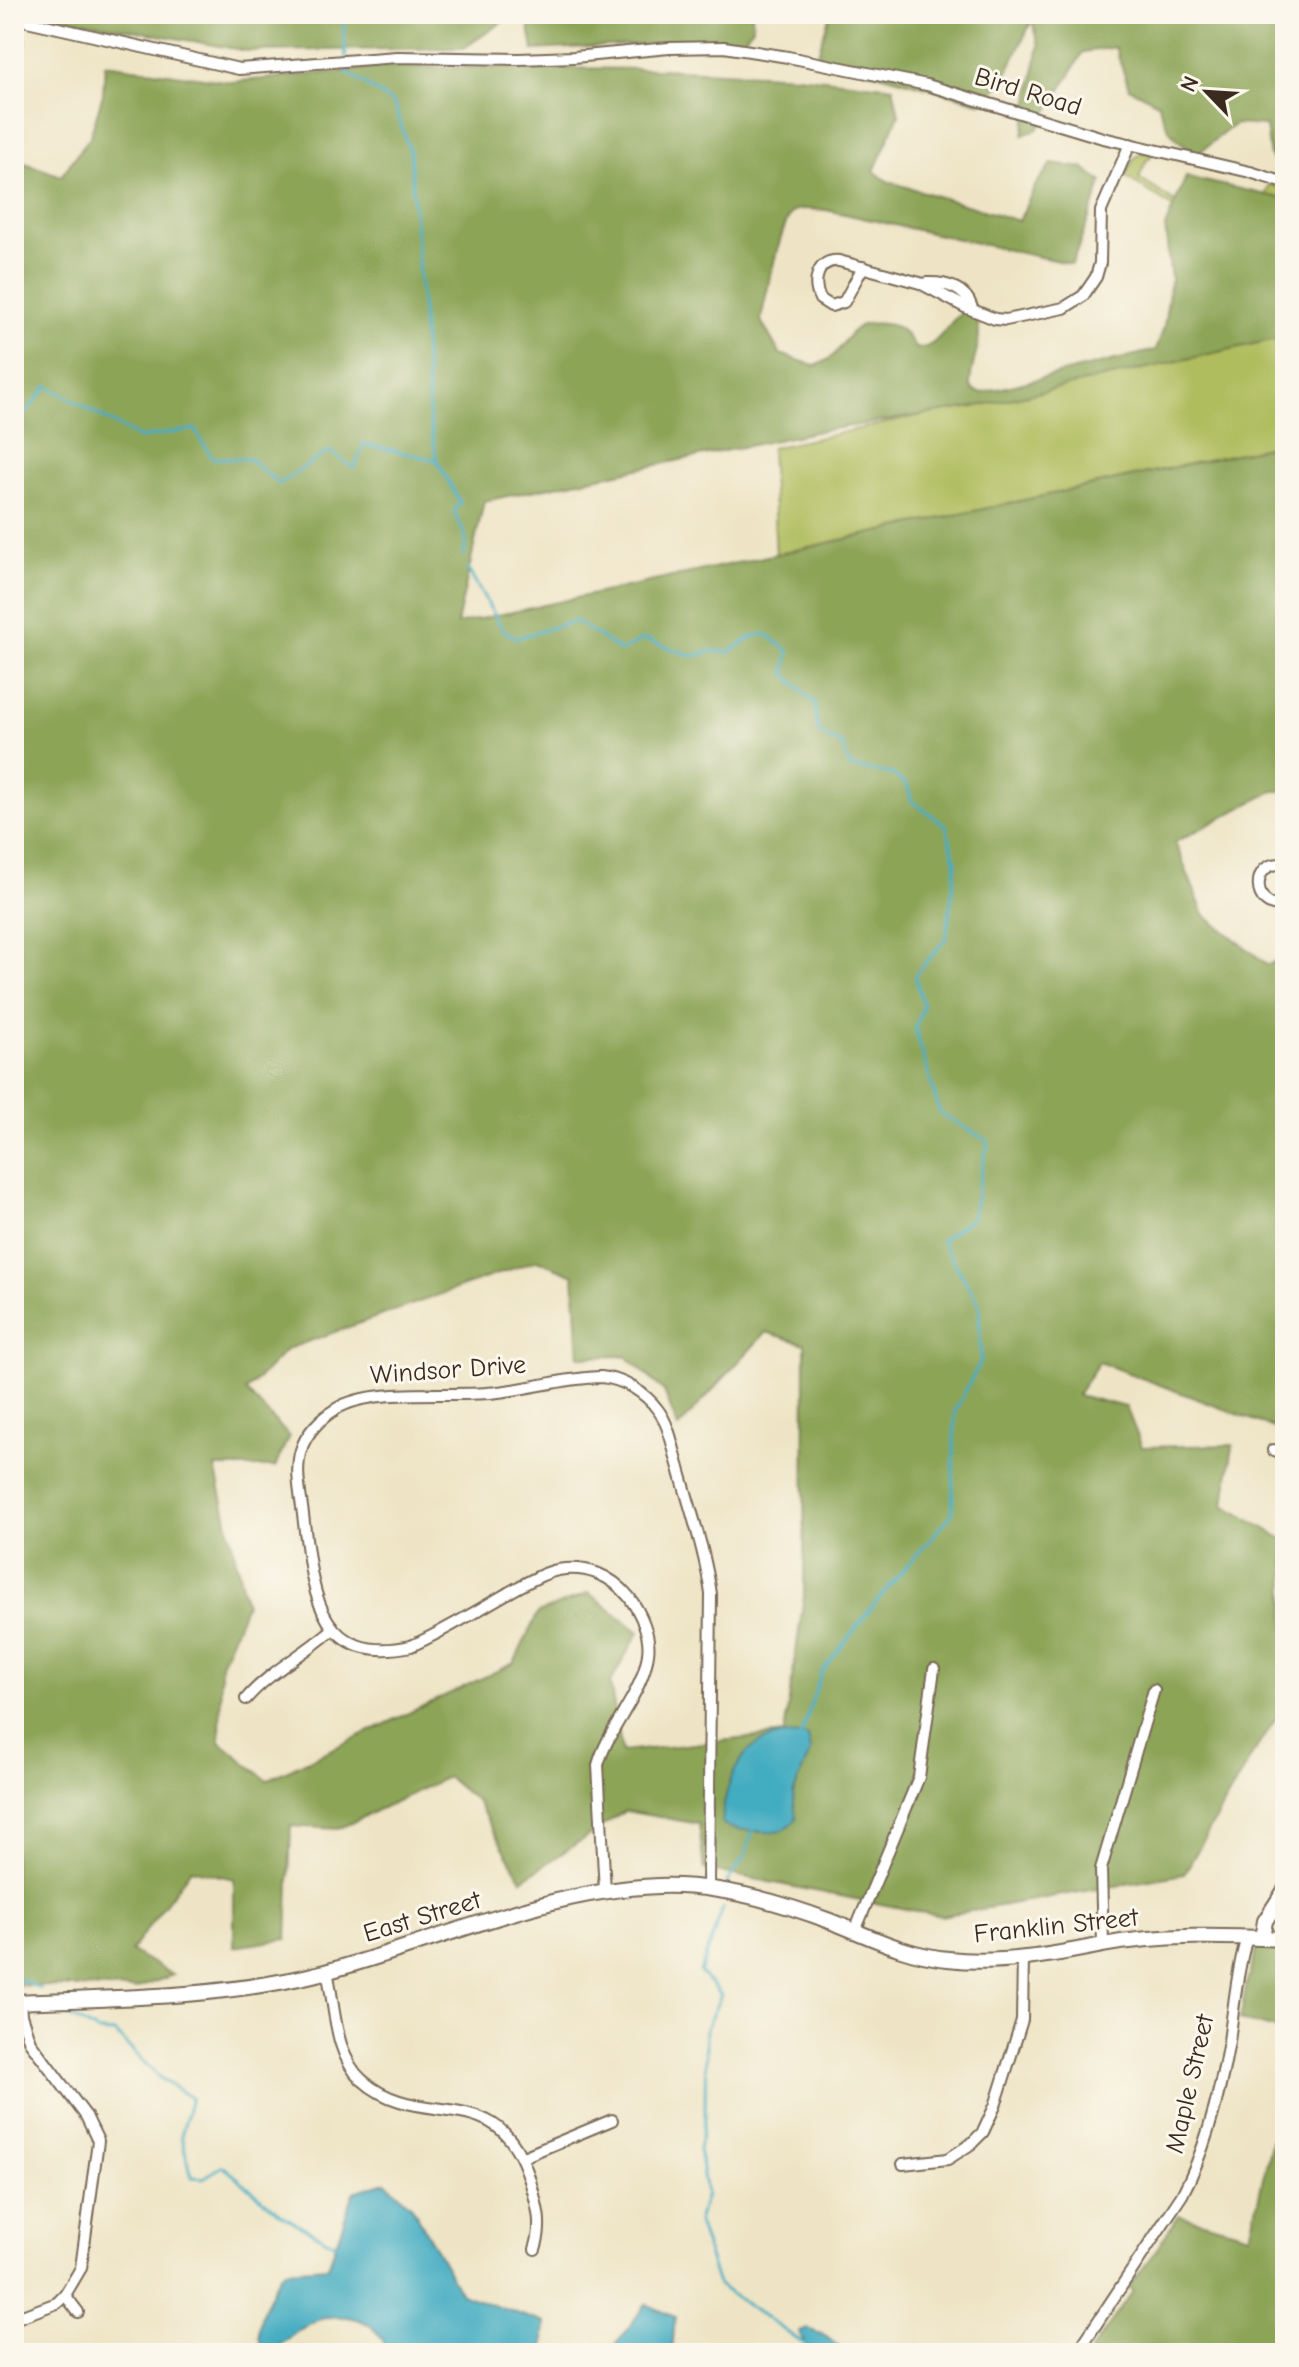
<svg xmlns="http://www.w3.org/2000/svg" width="1299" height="2367" font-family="'Comic Neue',sans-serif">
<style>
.green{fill:#b0bd5f;stroke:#76743e;stroke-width:2}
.forest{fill:#8ca456;stroke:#64673a;stroke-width:2;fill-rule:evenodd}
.water{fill:#42acc1;stroke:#3e6b70;stroke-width:2}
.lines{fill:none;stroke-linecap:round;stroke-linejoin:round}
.stream{stroke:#42acc1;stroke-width:3}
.street-casing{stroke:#7a6b58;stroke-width:14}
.secondary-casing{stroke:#7a6b58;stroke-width:18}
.street{stroke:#fff;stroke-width:10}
.secondary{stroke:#fff;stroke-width:14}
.labels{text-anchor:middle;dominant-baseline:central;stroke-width:6;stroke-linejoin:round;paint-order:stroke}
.street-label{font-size:26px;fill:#3b2a1e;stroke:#fbf7ec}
</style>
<rect width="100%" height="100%" fill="#fbf7ec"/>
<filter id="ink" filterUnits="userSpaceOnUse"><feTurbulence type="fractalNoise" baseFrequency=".0125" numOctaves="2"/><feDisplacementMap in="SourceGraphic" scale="16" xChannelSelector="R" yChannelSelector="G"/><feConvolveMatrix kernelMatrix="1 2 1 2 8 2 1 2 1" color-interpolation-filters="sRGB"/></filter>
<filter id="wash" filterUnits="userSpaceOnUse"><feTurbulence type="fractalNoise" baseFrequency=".006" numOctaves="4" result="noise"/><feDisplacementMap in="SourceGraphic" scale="32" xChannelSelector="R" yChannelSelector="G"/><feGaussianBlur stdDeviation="1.8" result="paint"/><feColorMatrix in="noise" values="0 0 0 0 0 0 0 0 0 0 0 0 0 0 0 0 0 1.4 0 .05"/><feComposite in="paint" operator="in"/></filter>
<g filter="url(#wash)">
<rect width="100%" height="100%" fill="#eee4c5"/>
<path class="green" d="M1144,152L1153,154L1146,161L1139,178L1248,251L1269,184L1285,189V613L802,1122L771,448L1213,352L1167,254L1186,216L1125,176L1135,157Z"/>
<g class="forest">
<path d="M43,14H514L464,48L247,51Z"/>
<path d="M515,14H752L753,28L743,39L533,50L528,21Z"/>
<path d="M830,14H1285V173L1270,156L1266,126L1235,124L1200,152C1173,144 1166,127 1158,103L1129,88L1115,47L1083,52L1038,129L1023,135L1039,45L1032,20L1004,80L982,103L817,56Z"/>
<path d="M14,32L22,34L26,40L14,87Z"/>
<path d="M105,64L231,82L388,67L663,69L797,76L893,87L899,115L874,171L887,181L1019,221L1035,186L1051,164L1083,168L1102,182L1072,264L826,210C817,210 802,207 794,211C782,217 764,303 761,321L780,354L815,366C843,355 838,344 856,328C864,321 891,323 899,328C906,332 911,341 915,348C942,351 947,314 970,310C990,329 970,362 970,385L974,391L982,393L1156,350L1164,327L1171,279L1165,227L1186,177L1285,199V337L974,407L819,431L484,501L457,624L1285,443V791H1273L1175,842L1204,915L1268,965L1285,956V1432L1099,1362L1077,1395L1126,1407L1142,1447L1233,1445L1224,1505L1285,1540V1705L1252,1755L1184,1874L941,1916L704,1869L699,1824L625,1811L522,1880L477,1802L447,1777L338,1829L291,1826L287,1939L234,1947V1879L191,1869L131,1951L173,1975L136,1989L14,1985V159L61,176L90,137L103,94ZM537,1260L574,1275L579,1357L626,1356L664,1391L678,1428L766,1332L805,1344L804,1597L784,1734L622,1752L610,1683L639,1632L589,1593L538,1613L514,1663L267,1780L220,1742L221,1664L246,1604L215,1467H275L289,1436L246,1391L287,1349Z"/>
<path d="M1285,1948V2031L1240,2020L1247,1981L1257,1949Z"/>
<path d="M1285,2083V2353H1089L1133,2291L1128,2287L1154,2254L1178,2215L1250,2235Z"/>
</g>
<g class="water">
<path d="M781,1735L808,1736L810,1752L793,1794L796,1819C784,1835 772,1833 754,1831C741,1829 734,1832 722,1823C723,1796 733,1760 757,1744C764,1740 773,1738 781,1735Z"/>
<path d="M386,2182L411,2205L461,2294L545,2323L543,2353H387C382,2319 340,2308 311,2323C296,2330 284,2343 270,2352L264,2350C250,2328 269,2297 280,2275L286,2270L328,2267L354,2192Z"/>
<path d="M646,2304L675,2317L672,2353H610Z"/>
<path d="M807,2329L824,2335L846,2353H809L799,2332Z"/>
</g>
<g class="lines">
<g class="stream">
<path d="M322,14L343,20L346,58"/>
<path d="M346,65L347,72L394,104L410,152L430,421L437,461L460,502L454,511L466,537L464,556"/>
<path d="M14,428L47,386L140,438L195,429L212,458L250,459L279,484L329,451L354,468L364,444L436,460"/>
<path d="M467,568L503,630L516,638L576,621L621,651L644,639L693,656L713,651L730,652L751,637L766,634L789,651L785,673L816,705C815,732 817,734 842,744L850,767L892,774L907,785L912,801L946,826L956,863L946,939L915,975L923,1006L915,1028L940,1113L988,1141L972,1218L941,1240L979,1304L981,1361L955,1411L952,1514L876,1602L821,1673L800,1739"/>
<path d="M727,1882L745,1856L753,1830"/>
<path d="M723,1908L700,1972L721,1995L706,2028L705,2119L699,2149L706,2194L698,2222L718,2285L806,2345"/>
<path d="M14,1976L40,1989"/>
<path d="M65,2014L99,2032L115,2033L161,2079L191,2098L181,2136L192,2177L203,2178L223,2166L283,2216L336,2245"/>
</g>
</g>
</g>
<g filter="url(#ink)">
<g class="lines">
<defs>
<g id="street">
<path d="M14,18L239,69L397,57L519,59L574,57L669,48L724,47L788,57L927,85L1103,138L1250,172L1285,183"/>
<path d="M863,267L844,302L831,306L820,299C812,282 817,259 839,261L920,283L965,307L995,319L1006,320L1064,308L1083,296L1096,277L1100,263L1101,211L1130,144"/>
<path d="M926,283C946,282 966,288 972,308"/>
<path d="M1285,865C1249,857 1251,913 1285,905"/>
<path d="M1273,1450L1285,1453"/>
<path d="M246,1699C270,1671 305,1654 333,1629"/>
<path d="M605,1891L598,1765C609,1726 643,1694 648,1654C651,1634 640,1612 629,1597C611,1575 586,1565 558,1570C541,1573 523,1585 508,1593C476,1611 445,1631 411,1646C318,1666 313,1591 304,1523C302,1500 294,1473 301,1450C306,1433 321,1418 336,1409C372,1386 454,1398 498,1392C532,1388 566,1378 601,1377C623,1379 645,1392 658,1410C670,1426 673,1449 679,1468C690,1509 705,1551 711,1594L708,1889"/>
<path d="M855,1931L919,1777L934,1669"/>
<path d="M1103,1945L1101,1869L1154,1690"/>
<path d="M327,1971C335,2005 334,2055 362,2080C422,2134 501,2075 531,2184C538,2208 543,2226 535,2249"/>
<path d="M20,2002L21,2015L30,2042L86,2116L98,2141L81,2268L65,2295L78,2312"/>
<path d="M523,2157L612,2120"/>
<path d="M903,2164L948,2159L971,2144L983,2132L995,2106L1022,2020L1023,1957"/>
<path d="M14,2319L57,2303L65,2295"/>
<path d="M1077,2353L1182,2195C1207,2148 1220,2093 1229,2041C1234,2006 1237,1971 1247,1937"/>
</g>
<g id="secondary">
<path d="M1262,1938L1265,1921L1285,1890"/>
<path d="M14,2002C118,1998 224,1998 325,1972C434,1943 545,1890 659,1886C717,1884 777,1901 830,1921C869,1936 905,1955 948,1959C999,1965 1053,1955 1103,1945C1162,1934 1225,1936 1285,1939"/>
</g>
</defs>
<use href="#street" class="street-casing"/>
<use href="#secondary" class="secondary-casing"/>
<use href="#street" class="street"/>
<use href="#secondary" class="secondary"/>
</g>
</g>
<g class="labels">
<g class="street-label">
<text transform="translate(1028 92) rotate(17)">Bird Road</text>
<text transform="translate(448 1370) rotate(-4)">Windsor Drive</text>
<text transform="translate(422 1917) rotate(-17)">East Street</text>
<text transform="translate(1056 1926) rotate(-6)">Franklin Street</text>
<text transform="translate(1190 2084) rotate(-77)">Maple Street</text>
</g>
</g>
<rect width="1299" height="2367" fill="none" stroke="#fbf7ec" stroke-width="48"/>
<g transform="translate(1207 92) rotate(295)" stroke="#fbf7ec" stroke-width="6" paint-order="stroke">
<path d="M0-6L14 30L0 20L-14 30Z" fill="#3b2a1e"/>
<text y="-12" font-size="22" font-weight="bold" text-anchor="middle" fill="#3b2a1e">N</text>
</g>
</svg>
